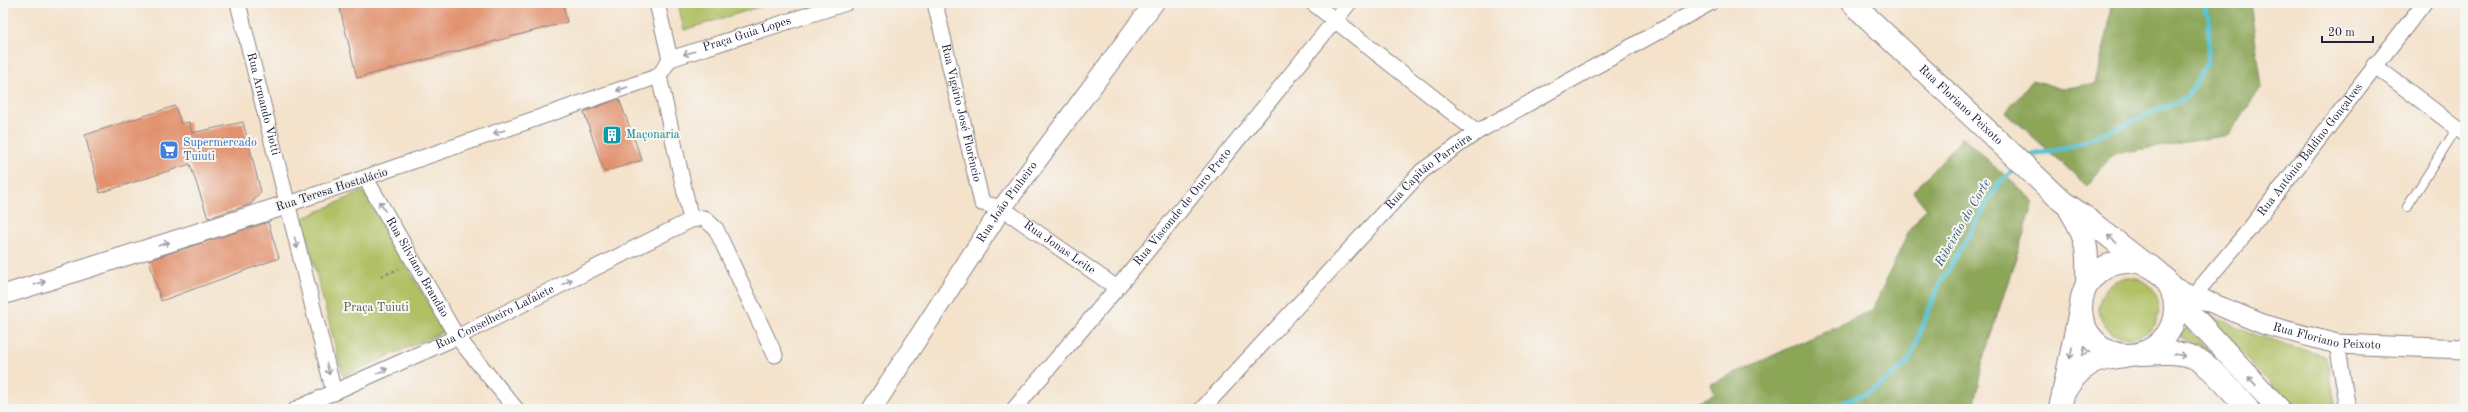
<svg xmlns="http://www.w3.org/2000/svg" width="2468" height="412" font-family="'Old Standard TT',serif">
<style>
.green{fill:#b0c063;stroke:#69714f}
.forest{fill:#8ca659;stroke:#57644a}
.water{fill:#57c3d1;stroke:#3c7286}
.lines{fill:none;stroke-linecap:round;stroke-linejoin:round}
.stream{stroke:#57c3d1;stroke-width:5}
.building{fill:#e1916d}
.service-casing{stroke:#8b8283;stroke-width:10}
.minor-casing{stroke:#8b8283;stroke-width:17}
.tertiary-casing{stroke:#8b8283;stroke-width:21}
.secondary-casing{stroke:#8b8283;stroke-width:24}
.path{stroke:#8b8283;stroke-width:2.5;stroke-dasharray:3 3;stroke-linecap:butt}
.service{stroke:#fff;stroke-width:8}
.minor{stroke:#fff;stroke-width:15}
.tertiary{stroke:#fff;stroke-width:19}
.secondary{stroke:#fff;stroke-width:22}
.oneway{stroke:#9c9ca7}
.labels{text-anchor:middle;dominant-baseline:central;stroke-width:4;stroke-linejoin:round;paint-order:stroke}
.street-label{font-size:12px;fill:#22223b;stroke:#f6f6f2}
.culture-label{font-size:12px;fill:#0d838f;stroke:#f6f6f2;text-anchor:start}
.shop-label{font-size:12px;fill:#366cbe;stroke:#f6f6f2;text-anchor:start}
.park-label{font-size:12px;fill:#545949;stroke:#f6f6f2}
.water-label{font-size:13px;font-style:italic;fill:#355a70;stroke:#f6f6f2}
</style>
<rect width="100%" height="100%" fill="#f6f6f2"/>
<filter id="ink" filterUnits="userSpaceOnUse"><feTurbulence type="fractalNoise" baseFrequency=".025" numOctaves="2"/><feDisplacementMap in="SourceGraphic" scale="8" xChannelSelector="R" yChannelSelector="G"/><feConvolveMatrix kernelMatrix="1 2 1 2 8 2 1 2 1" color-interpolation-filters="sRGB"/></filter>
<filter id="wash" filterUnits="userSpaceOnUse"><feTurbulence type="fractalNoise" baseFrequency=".012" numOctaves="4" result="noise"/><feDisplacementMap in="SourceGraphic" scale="16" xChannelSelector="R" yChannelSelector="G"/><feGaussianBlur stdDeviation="0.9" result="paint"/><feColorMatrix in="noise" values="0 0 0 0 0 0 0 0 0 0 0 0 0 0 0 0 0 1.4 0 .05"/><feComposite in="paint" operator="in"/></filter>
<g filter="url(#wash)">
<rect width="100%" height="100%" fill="#f4e2cb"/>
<g class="green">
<path d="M678,3H772L684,30Z"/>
<path d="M363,191L445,331L343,376L302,219Z"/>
<circle cx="2129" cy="308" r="30"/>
<path d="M2204,312L2249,333L2324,356L2328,365L2336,409H2294Z"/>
<path d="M2187,327L2266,409H2260L2197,344L2178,337Z"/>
</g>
<g class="forest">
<path d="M2111,3H2250L2262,86L2229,135L2113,154L2087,186L2006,112L2033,80L2061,89L2095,83L2108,30Z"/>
<path d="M1963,137L2034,202L1984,356L1973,409H1680L1715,394L1711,384L1872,310L1910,229L1926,208L1913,192Z"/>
</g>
<path class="water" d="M2204,3L2211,17L2210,62L2188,99L2073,148L2032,156L1999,183L1939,287L1908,363L1874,391L1827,409L1874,390L1908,363L1938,287L1999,183L2032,155L2073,146L2187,98L2208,61L2209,18Z"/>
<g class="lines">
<g class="stream">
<path d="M2027,160L2032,155L2073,146L2187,98L2208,61L2209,18L2204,3"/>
<path d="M1827,409L1874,390L1908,363L1938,287L1999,183L2013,171"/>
</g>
</g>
<g id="blocks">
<g class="building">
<path d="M346,3H563L567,22L357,78L339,5Z"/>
<path d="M619,99L642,160L604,172L584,112Z"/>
<path d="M175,106L181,124L189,122L192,133L243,122L261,192L251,204L208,218L190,164L100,193L85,135Z"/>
<path d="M268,222L279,258L161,301L149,260Z"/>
</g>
</g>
</g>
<g filter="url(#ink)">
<use href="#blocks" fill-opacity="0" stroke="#8b8283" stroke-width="1"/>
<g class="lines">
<defs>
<path id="service" d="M2407,207L2457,128"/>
<g id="minor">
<path id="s1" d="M238,3L334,393"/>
<path d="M657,3L670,59"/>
<path id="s2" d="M935,3L982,203L1002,208L1117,288"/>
<path d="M1313,3L1477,132"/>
<path d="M2374,65L2465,134"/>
<path id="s3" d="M659,76L670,59L846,3"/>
<path d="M659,76L691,220"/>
<path id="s4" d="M366,179L457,337L516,409"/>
<path d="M286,205L659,76"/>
<path d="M2167,281L2195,296"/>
<path id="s5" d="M2173,324L2184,307L2248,231L2424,3"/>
<path d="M2337,344L2348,409"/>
<path id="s6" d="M296,409L457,337L691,220L704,218L716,229L775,355"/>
<path id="s7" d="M1014,409L1117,288L1349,3"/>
<path id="s8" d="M1202,409L1422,171L1477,132L1710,3"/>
</g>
<g id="tertiary">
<path d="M3,295L286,205"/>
<path id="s9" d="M2195,296L2265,325L2337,344L2465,349"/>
<path id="s10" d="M872,409L1002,208L1154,3"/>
</g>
<g id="secondary">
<path id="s11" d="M1852,3L2063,202L2082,215L2143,263"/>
<path d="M2070,210C2088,239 2088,251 2087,285"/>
<circle cx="2128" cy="308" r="47"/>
<path d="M2173,295L2279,409"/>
<path d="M2143,354C2160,353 2178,351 2195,358C2210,364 2236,396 2248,409"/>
<path d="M2065,391C2081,364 2095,359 2125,356"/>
<path d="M2060,409L2080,310"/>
</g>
</defs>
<use href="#service" class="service-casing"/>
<use href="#minor" class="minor-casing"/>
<use href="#tertiary" class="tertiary-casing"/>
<use href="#secondary" class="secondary-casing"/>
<path class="path" d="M381,276L399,269"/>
<use href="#service" class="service"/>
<use href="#minor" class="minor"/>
<use href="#tertiary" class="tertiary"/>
<use href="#secondary" class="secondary"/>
</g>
<defs><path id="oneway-shaft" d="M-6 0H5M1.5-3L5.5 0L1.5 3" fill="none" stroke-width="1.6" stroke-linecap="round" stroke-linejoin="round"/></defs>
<g class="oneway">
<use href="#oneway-shaft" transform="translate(689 53) rotate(163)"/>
<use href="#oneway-shaft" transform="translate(622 89) rotate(161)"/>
<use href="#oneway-shaft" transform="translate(499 132) rotate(161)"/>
<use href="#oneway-shaft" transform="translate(382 206) rotate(-120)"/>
<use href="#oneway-shaft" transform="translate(2112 239) rotate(-141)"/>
<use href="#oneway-shaft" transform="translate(296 243) rotate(76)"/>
<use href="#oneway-shaft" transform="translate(164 244) rotate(-18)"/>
<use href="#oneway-shaft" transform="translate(567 282) rotate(-27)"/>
<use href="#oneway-shaft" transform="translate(40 283) rotate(-18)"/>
<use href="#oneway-shaft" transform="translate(2071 353) rotate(101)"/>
<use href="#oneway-shaft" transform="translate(2180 355) rotate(12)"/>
<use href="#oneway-shaft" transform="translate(328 369) rotate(76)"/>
<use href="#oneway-shaft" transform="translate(382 371) rotate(-24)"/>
<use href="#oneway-shaft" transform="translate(2252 381) rotate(-133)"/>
</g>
</g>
<defs>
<symbol id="building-square" viewBox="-11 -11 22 22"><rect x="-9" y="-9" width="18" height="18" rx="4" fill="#0f9aa8" stroke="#f6f6f2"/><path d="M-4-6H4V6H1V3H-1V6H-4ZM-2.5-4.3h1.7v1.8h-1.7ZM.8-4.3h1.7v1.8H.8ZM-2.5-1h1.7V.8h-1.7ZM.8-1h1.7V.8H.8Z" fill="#fff"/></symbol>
<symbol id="supermarket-square" viewBox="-11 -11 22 22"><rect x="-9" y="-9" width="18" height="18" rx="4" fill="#3f7fe0" stroke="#f6f6f2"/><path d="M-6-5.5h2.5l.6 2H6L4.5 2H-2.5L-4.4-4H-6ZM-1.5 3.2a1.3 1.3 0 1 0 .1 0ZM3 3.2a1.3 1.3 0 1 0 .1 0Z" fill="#fff"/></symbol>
</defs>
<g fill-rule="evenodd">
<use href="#building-square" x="601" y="124" width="22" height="22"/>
<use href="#supermarket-square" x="158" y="139" width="22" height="22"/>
</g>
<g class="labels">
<g class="street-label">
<text stroke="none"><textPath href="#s3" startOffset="101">Praça Guia Lopes</textPath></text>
<text stroke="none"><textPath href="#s1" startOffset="104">Rua Armando Viotti</textPath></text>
<text stroke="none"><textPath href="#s11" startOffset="149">Rua Floriano Peixoto</textPath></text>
<text stroke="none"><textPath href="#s2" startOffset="113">Rua Vigário José Florêncio</textPath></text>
<text stroke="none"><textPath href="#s5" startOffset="222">Rua Antônio Baldino Gonçalves</textPath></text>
<text stroke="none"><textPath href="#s8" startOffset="329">Rua Capitão Parreira</textPath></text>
<text transform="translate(332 190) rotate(-18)">Rua Teresa Hostalácio</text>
<text stroke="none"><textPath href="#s10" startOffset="247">Rua João Pinheiro</textPath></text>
<text stroke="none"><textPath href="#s7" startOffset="263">Rua Visconde de Ouro Preto</textPath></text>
<text stroke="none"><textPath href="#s2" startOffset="296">Rua Jonas Leite</textPath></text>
<text stroke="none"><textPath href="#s4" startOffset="102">Rua Silviano Brandão</textPath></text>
<text stroke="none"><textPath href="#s6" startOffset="219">Rua Conselheiro Lafaiete</textPath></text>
<text stroke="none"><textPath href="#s9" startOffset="139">Rua Floriano Peixoto</textPath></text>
</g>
<g class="culture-label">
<text x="626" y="135">Maçonaria</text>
</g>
<g class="shop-label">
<text x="183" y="143">Supermercado<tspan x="183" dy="14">Tuiuti</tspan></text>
</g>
<g class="park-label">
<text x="376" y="308">Praça Tuiuti</text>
</g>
<g class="water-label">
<text transform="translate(1963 223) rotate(-60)">Ribeirão do Corte</text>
</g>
</g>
<rect width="2468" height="412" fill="none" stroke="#f6f6f2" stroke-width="16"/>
<path d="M2322 36v6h51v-6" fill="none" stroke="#22223b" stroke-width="2"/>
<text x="2328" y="36" font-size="12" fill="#22223b" stroke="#f6f6f2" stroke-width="3" paint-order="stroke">20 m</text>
</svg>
